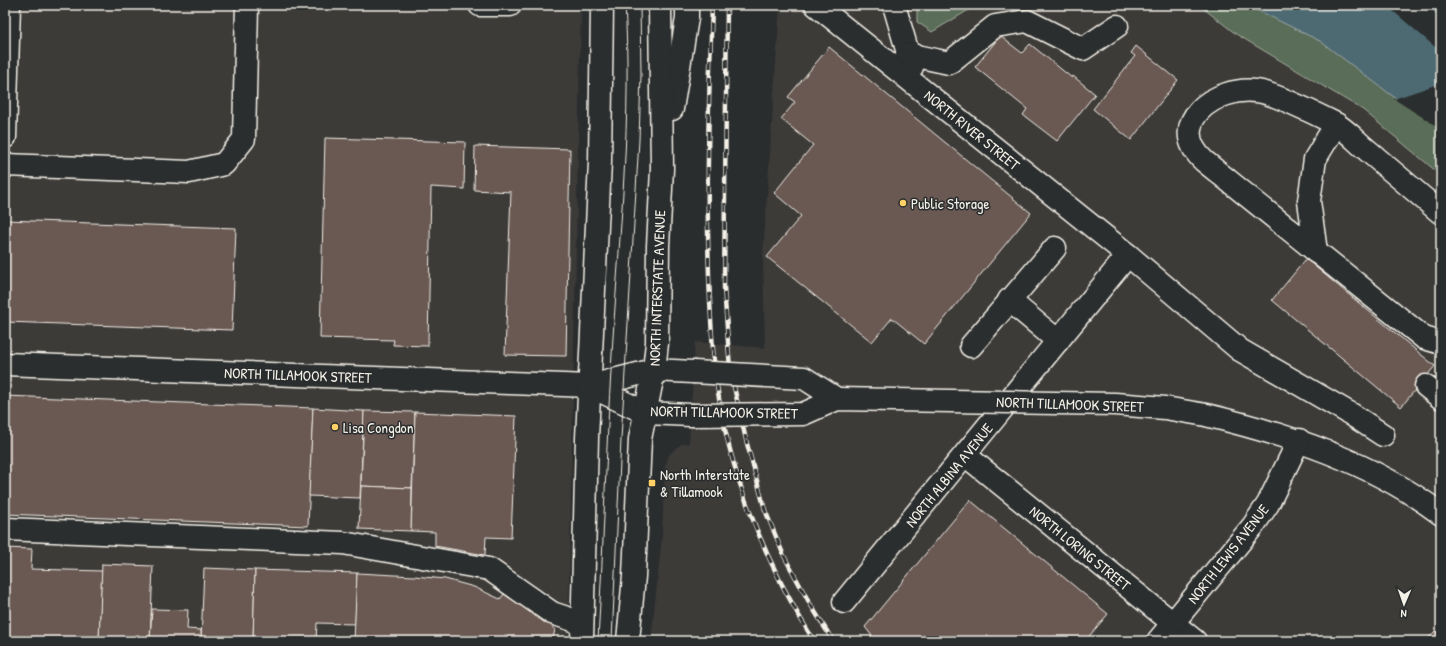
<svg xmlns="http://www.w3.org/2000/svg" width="1446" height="646" font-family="'Patrick Hand',sans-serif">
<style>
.built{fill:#3d3a39}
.green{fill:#5a6d58;stroke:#a7afa0}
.water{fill:#4d6972;stroke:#909fa1}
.pier{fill:#2a2d2e}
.building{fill:#6a5953;stroke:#f4f1e8}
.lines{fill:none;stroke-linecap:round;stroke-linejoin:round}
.minor-casing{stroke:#f4f1e8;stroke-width:25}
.minor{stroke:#2a2d2e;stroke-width:22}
.tram{stroke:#f4f1e8;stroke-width:1}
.rail-casing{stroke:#f4f1e8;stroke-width:4.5}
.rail{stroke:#2a2d2e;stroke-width:3;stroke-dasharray:9;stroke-linecap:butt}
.minor-bridge-casing{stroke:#f4f1e8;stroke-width:25;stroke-linecap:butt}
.minor-bridge{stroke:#2a2d2e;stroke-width:22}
.poi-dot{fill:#ffd166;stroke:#2a2d2e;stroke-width:1.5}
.labels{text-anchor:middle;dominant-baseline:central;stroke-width:3;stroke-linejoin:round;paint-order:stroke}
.street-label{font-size:15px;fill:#f4f1e8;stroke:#2a2d2e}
.poi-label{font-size:15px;fill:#f4f1e8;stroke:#2a2d2e;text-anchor:start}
</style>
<rect width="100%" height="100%" fill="#2a2d2e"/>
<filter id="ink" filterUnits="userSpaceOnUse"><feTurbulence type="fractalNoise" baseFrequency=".025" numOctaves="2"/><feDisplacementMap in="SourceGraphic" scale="8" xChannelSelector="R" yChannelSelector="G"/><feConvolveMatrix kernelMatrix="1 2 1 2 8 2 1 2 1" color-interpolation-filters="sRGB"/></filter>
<g filter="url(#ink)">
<g class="built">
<path d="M5,5H581L568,641H5Z"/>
<path d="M780,5H917V22L932,32L977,5H1199L1236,34L1363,110L1437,172L1441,178V641H651L662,536L665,467L669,455L676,448L682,444L689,443L695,342L765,348L763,255Z"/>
</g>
<g class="green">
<path d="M917,5H977L932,32L917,22Z"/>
<path d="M1199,5H1247L1320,41L1394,97L1441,127V178L1437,172L1363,110L1236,34Z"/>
</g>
<path class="water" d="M1247,5H1441V127L1394,97L1320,41Z"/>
<g class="pier">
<path d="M1386,5H1426L1441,18V52Z"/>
<path d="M1441,80V129L1394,99L1438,84Z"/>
</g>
<g class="building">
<path d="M1000,36L1022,53L1030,44L1072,78L1073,76L1095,94L1057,141L1023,115L1027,109L975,67Z"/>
<path d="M1136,46L1178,80L1131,140L1093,109L1135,56L1131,53Z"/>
<path d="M829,47L1031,213L924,344L892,318L872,342L767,257L801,216L774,193L813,145L781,119L795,102L788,97Z"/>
<path d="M325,138L465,142L464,189L431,187L428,346L393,345L394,340L320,338Z"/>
<path d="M475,146L570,149L566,356L505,355L511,192L474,190Z"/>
<path d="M5,220L236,228L232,330L5,322Z"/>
<path d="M1306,259L1435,366L1401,407L1272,300Z"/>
<path d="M5,396L313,408L308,526L5,514Z"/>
<path d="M313,408L364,411L360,498L309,496Z"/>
<path d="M364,411L415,412L412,488L361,486Z"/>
<path d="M415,412L516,416L511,538L486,537L485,555L435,546V532L411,531Z"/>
<path d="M361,486L412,488L411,531L359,529Z"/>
<path d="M970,500L1108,614L1085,641H876L865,627Z"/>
<path d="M5,548L32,549L31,569L102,571L99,641H5Z"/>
<path d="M102,564L153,566L150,641H99Z"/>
<path d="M204,568L255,570L253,641H201Z"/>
<path d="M255,570L357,573L355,624L317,623L316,641H253Z"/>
<path d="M357,573L414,576L445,579L474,587L500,599L508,589L545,618L555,630L553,638L542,641H354Z"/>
<path d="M152,609L188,610L187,629L201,630V641H150Z"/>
<path d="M1435,631L1441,636V641H1426Z"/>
</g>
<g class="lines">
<defs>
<g id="minor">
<path d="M480,5H510"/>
<path d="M816,5L1128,255L1240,350L1351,414L1383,435"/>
<path d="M894,5L912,67"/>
<path d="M907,54L949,63L995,26L1027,21L1083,49L1117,26"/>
<path d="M672,109L687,18V5"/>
<path d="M5,137L9,5"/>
<path d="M5,165L189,172L224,164L244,139L247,5"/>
<path d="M1441,213C1416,192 1392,171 1367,150C1357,142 1346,129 1334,123C1318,115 1272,92 1256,91C1216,86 1164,123 1204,161L1424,338L1441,343"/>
<path d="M1316,252L1309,201L1315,159L1336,124"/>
<path d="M1009,300L1058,341"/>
<path d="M971,346L1055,248"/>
<path d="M5,364L590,386L654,370L693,372"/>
<path d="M590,386L646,413L691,415"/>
<path d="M1426,386L1441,398"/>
<path d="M1206,415C1289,435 1372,462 1441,514"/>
<path d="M965,455L1195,641"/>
<path d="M5,529L343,543L489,569L552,613L582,623"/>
<path d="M844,602L1128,255"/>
<path d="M582,641L587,438L600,162L602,5"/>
<path d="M628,641L634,576L640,439L654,370L657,343L658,246L662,169L660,5"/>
<path d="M1158,641L1253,526L1268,504L1299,440"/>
</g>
</defs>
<use href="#minor" class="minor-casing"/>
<use href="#minor" class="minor"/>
<g class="tram">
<path d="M598,641C604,540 606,439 613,337C620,227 632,115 625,5"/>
<path d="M612,641L621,439L639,140L641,74L640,5"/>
</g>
<defs>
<g id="rail">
<path d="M712,5C709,95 706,185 709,275C711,332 714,391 729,446C747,516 776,580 814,641"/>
<path d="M727,5L724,287L730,369L746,440L765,510L784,556L809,602L833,641"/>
</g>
</defs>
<use href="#rail" class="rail-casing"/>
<use href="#rail" class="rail"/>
<defs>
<g id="minor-bridge">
<path d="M693,372L804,378L837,399"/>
<path d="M691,415L803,414L837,399L1115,404L1165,408L1206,415"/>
</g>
</defs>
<use href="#minor-bridge" class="minor-bridge-casing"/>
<use href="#minor-bridge" class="minor-bridge"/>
</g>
</g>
<g class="poi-dot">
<circle cx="903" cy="203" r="4"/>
<circle cx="335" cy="427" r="4"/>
<rect x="648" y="479" width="8" height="8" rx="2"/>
</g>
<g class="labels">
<g class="street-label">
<text transform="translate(972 130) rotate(39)">NORTH RIVER STREET</text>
<text transform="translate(657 288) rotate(-88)">NORTH INTERSTATE AVENUE</text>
<text transform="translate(298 375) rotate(2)">NORTH TILLAMOOK STREET</text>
<text transform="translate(1070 404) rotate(2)">NORTH TILLAMOOK STREET</text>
<text transform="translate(724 412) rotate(1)">NORTH TILLAMOOK STREET</text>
<text transform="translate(949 475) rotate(-51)">NORTH ALBINA AVENUE</text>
<text transform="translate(1080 548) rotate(39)">NORTH LORING STREET</text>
<text transform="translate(1228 554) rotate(-52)">NORTH LEWIS AVENUE</text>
</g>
<g class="poi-label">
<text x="911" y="203">Public Storage</text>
<text x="343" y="427">Lisa Congdon</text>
<text x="660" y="474">North Interstate<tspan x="660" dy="17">&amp; Tillamook</tspan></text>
</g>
</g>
<rect width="1446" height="646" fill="none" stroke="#2a2d2e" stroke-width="20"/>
<rect x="10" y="10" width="1426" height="626" fill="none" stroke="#f4f1e8" stroke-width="1.5" filter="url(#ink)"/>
<g transform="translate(1404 604) rotate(182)" stroke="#2a2d2e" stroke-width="3" paint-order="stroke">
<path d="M0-3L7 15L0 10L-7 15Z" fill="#f4f1e8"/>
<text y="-6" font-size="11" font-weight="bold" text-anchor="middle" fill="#f4f1e8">N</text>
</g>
</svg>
